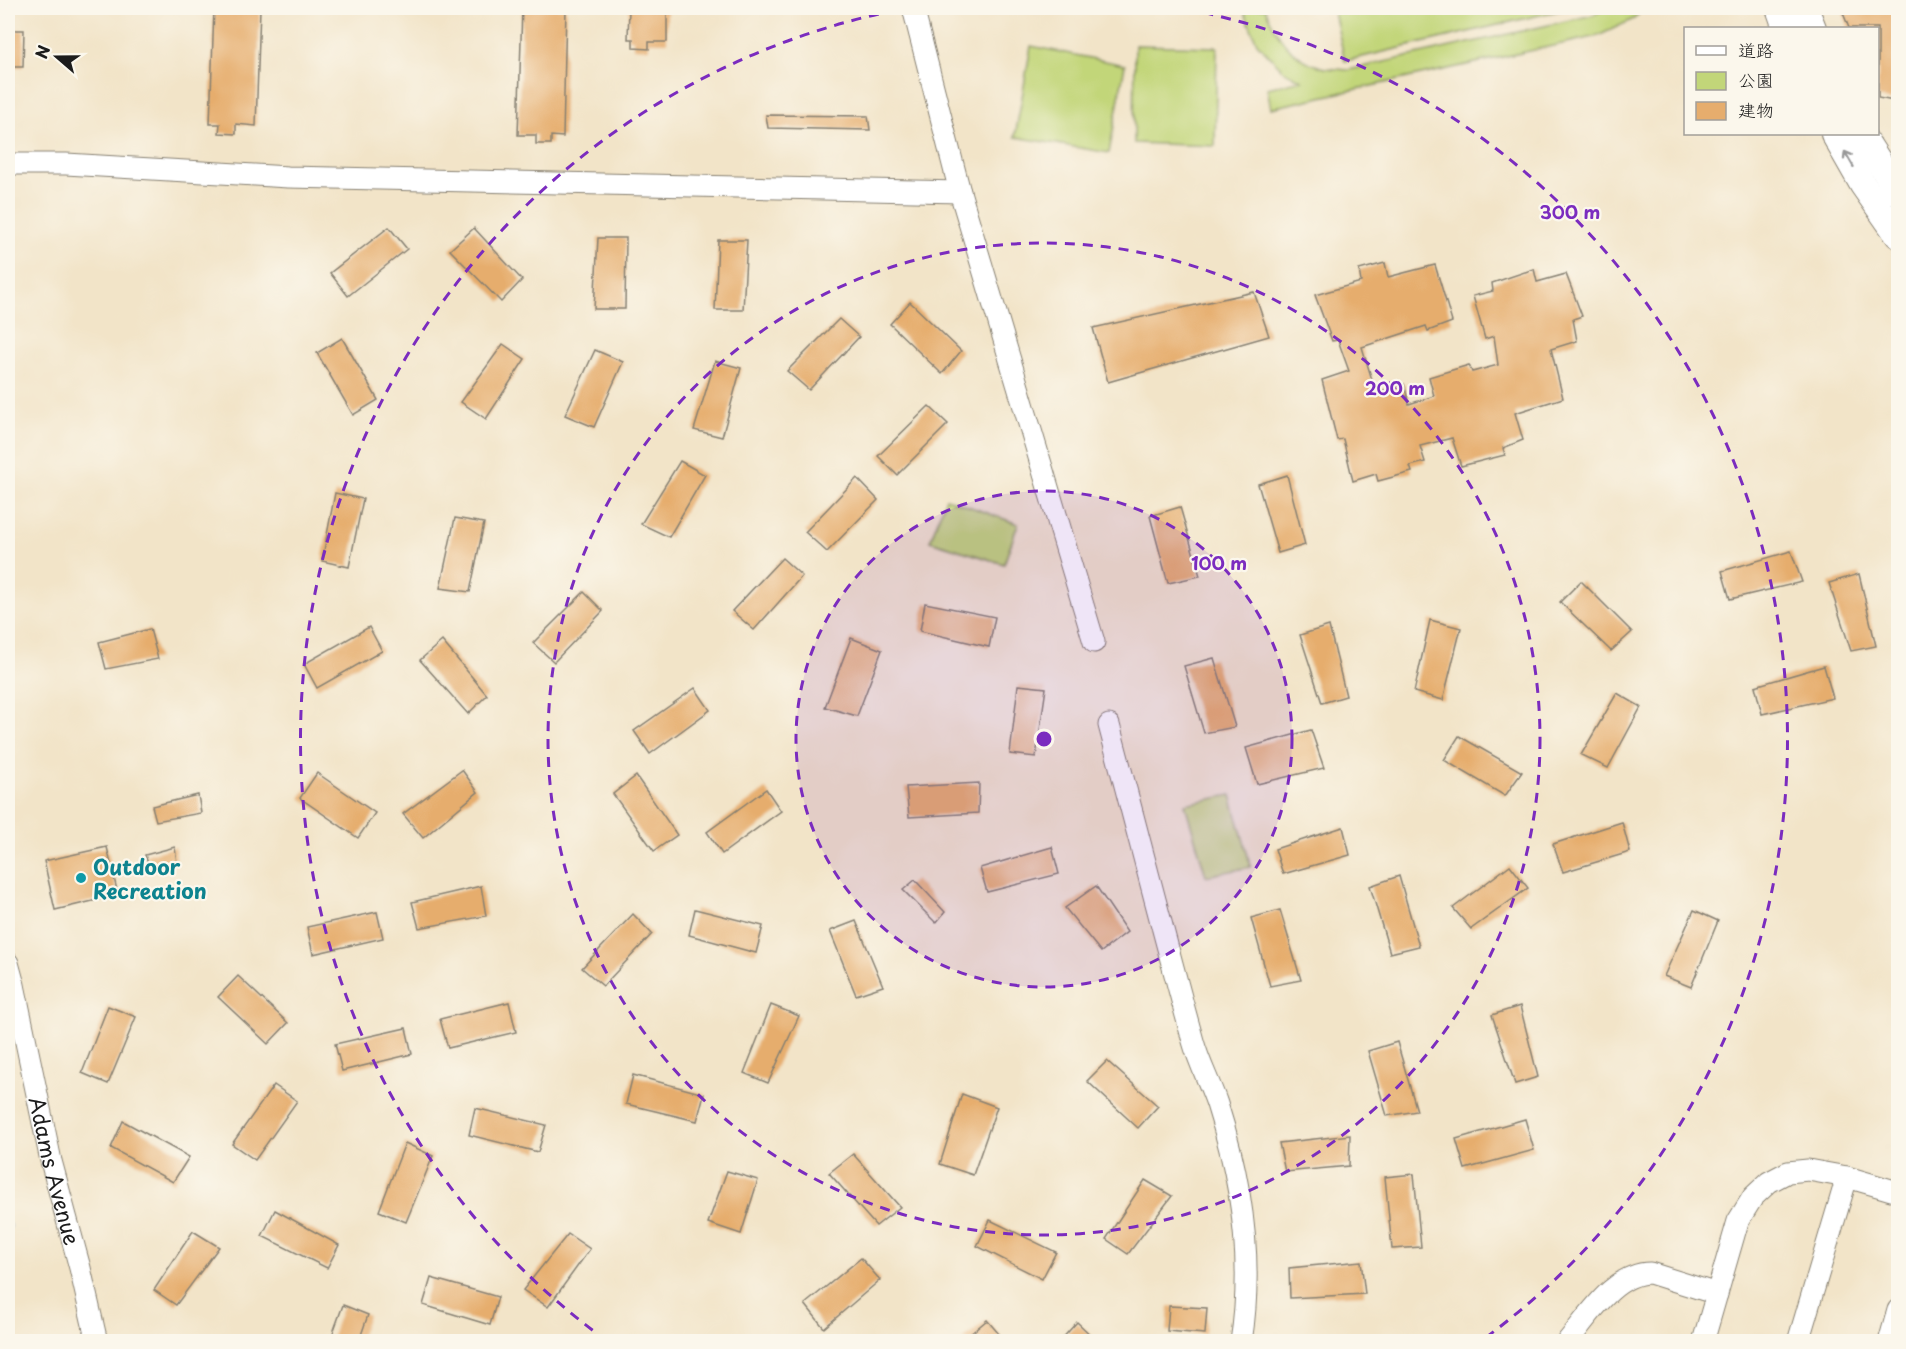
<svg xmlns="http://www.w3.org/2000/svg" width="1906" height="1349" font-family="'Playpen Sans','Klee One',sans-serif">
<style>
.green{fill:#c2d679;stroke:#6f794a;stroke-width:1.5}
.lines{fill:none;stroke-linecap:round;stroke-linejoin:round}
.stream{stroke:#6c9fd8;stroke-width:5}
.building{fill:#e6ad6d}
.minor-casing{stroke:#878072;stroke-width:23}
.major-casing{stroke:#878072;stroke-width:28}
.minor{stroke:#fff;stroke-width:21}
.major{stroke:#fff;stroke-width:26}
.oneway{stroke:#999}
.ring{fill:none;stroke:#7b2cbf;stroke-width:3;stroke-dasharray:10 8}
.culture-dot{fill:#0f9aa8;stroke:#fbf7ec;stroke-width:2}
.labels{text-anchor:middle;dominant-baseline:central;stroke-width:4.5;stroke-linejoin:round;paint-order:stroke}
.culture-label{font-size:21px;font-weight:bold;fill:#0d838f;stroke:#fbf7ec;text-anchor:start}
.street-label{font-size:21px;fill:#1c1c1c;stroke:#fbf7ec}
.centre{fill:#7b2cbf;stroke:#fbf7ec;stroke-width:3}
.ring-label{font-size:18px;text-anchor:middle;font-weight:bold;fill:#7b2cbf;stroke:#fbf7ec;stroke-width:4.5;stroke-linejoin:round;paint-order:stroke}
</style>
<rect width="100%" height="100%" fill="#fbf7ec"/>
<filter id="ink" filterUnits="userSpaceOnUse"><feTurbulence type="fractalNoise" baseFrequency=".0167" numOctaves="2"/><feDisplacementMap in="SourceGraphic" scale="12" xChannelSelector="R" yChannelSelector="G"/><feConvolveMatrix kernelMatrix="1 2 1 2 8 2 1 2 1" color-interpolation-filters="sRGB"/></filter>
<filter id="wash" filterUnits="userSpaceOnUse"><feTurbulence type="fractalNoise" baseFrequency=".008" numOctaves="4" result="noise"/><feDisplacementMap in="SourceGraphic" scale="24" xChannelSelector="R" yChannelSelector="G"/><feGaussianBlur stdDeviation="1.35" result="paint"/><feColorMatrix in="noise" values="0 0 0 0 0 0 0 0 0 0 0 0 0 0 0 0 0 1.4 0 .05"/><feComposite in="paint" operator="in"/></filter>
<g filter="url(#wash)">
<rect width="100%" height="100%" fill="#f2e4c8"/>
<g class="green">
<path d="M1243,8H1265C1276,35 1290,58 1321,67C1329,69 1340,69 1349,70L1593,15L1607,8H1644L1634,19L1598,36L1271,108L1267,88L1302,80L1284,71L1257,43Z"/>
<path d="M1333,8H1570L1345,61Z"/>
<path d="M1135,45L1217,47L1215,146L1134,143Z"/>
<path d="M1031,46L1125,65L1109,153L1015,137Z"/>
<path d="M946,498L1018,524L1004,564L930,541Z"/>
<path d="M1231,795L1251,867L1206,876L1185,804Z"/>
</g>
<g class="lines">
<path class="stream" d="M8,1226H9"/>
</g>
<g id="blocks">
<g class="building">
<path d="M214,8H260L256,126L236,124V134L219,133L220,124H210Z"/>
<path d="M522,8H566L563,137L551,136V144H536V135H518Z"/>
<path d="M629,8H667V42H649V49L633,48V39H628Z"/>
<path d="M1841,8H1899V102L1878,98V28H1849Z"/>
<path d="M8,30H24L23,67H8Z"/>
<path d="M766,115L868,116L870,130L768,128Z"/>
<path d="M389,227L407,249L348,296L330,273Z"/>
<path d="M474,228L522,280L501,302L450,250Z"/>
<path d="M598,238H626L625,309H594Z"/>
<path d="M718,240H747L743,310H715Z"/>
<path d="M1385,263L1388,277L1435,265L1452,322L1428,331L1426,326L1362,347L1376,393L1404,384L1409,404L1434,396L1429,377L1469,365L1472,372L1498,365L1494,336L1485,339L1473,296L1493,291L1492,283L1534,269L1537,282L1566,274L1582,316L1573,319L1577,341L1551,349L1563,398L1515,413L1523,440L1503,448L1505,455L1461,466L1452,438L1420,446L1425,462L1410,466L1412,472L1378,481L1376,474L1353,481L1343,439L1337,440L1322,380L1349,371L1338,340L1332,341L1315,295L1361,282L1359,270Z"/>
<path d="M1254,292L1269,336L1108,382L1093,328Z"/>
<path d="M910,302L961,351L942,374L890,324Z"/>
<path d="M839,319L859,337L809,390L787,371Z"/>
<path d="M342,338L378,400L353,415L317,353Z"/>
<path d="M503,344L525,359L486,419L461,402Z"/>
<path d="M595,350L623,362L594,427L565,415Z"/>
<path d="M715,361L741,368L722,437L694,430Z"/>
<path d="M929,406L948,424L897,475L878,456Z"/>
<path d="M680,461L705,475L669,537L641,524Z"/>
<path d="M1287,475L1305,545L1278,553L1258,484Z"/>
<path d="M857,478L878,500L827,552L805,532Z"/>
<path d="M335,493L363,499L349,567L322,561Z"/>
<path d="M1180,507L1200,576L1168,583L1150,516Z"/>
<path d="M455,518L484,523L470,592L440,588Z"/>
<path d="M1791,551L1802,582L1730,599L1722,571Z"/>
<path d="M782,558L802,576L754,630L732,611Z"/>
<path d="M1859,574L1876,646L1851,651L1829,583Z"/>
<path d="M1581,581L1632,632L1611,651L1560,602Z"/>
<path d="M584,592L603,611L554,662L533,643Z"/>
<path d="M925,603L995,617L989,647L920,631Z"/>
<path d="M1430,620L1461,628L1443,700L1414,692Z"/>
<path d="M1329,626L1346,696L1322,703L1300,635Z"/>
<path d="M369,627L382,651L317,688L304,664Z"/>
<path d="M150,629L158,659L106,669L99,642Z"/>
<path d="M851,638L882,650L857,716L825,707Z"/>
<path d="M442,641L487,695L468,714L420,660Z"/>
<path d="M1214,658L1235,727L1204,733L1184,666Z"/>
<path d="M1824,666L1833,698L1762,714L1755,686Z"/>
<path d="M1018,685L1046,688L1036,757L1010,754Z"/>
<path d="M695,688L710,710L650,754L634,731Z"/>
<path d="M1617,693L1641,707L1608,768L1581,755Z"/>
<path d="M1311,730L1324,768L1257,784L1246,748Z"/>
<path d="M1459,736L1522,772L1505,796L1444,760Z"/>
<path d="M462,770L478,792L423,838L403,814Z"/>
<path d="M317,773L375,813L358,838L300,798Z"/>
<path d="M636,776L677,835L654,851L613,794Z"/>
<path d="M979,783L978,813L909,817L906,787Z"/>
<path d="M766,789L781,811L722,854L707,832Z"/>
<path d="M198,795L201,813L156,821L152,806Z"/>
<path d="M1622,822L1630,852L1563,872L1553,844Z"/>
<path d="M1343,827L1350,855L1283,874L1275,849Z"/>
<path d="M107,847L118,895L55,910L44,861Z"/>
<path d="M175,847L177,863L150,869L145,855Z"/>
<path d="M1052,847L1059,874L987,892L980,868Z"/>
<path d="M1510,865L1528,888L1471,929L1453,908Z"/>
<path d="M1399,876L1419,946L1390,953L1370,886Z"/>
<path d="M915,880L945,912L936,923L903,890Z"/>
<path d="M481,886L486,916L419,928L412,902Z"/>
<path d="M1096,886L1127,932L1101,952L1065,908Z"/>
<path d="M695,909L763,926L756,953L689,935Z"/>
<path d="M1280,910L1301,980L1270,986L1251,918Z"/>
<path d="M1694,910L1718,921L1691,987L1664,976Z"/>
<path d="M377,912L383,938L313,954L307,927Z"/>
<path d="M633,914L652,934L603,986L582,968Z"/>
<path d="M856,921L883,986L856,995L830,931Z"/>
<path d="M238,976L288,1023L268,1044L218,997Z"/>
<path d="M509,1002L516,1032L448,1048L440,1019Z"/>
<path d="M771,1005L799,1016L768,1083L744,1073Z"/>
<path d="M108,1006L136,1017L108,1084L82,1073Z"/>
<path d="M1520,1006L1538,1077L1515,1084L1492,1015Z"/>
<path d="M406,1028L412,1054L342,1071L335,1044Z"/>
<path d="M1397,1042L1417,1111L1387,1116L1368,1051Z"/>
<path d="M1107,1061L1158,1106L1138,1128L1087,1081Z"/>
<path d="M633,1075L704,1094L697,1121L626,1104Z"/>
<path d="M274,1085L297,1101L255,1160L232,1144Z"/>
<path d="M962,1094L997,1107L973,1175L940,1164Z"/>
<path d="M475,1108L546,1125L538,1152L469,1135Z"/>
<path d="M1525,1119L1534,1150L1465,1169L1456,1139Z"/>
<path d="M123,1121L189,1157L173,1182L111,1148Z"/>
<path d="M1350,1135L1349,1166L1285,1172L1279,1143Z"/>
<path d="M405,1143L433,1156L406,1222L379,1211Z"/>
<path d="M853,1154L900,1207L876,1226L829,1173Z"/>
<path d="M727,1171L758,1180L741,1234L708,1223Z"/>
<path d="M1414,1174L1421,1247L1392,1249L1385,1177Z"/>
<path d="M1145,1180L1172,1196L1128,1254L1106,1239Z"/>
<path d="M275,1210L339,1245L327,1268L262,1236Z"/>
<path d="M990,1220L1056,1252L1042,1279L977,1246Z"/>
<path d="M193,1231L219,1247L176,1305L154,1290Z"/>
<path d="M568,1234L590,1249L548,1307L523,1290Z"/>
<path d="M861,1258L880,1280L824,1328L805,1304Z"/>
<path d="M1361,1261L1365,1294L1290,1298L1289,1268Z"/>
<path d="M431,1278L498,1297L490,1325L423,1305Z"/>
<path d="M343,1305L368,1315L359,1341H330Z"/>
<path d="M1169,1306L1207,1308L1205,1334L1167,1331Z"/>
<path d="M987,1320L1005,1341H962Z"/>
<path d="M1077,1322L1097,1341H1060Z"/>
</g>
</g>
</g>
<g filter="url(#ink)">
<use href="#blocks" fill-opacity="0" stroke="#878072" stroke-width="1.5"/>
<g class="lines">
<defs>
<g id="minor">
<path d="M913,8L960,192L1094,642"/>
<path d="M8,164H66L288,177L960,192"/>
<path d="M1109,725C1137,830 1164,936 1193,1041C1199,1063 1210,1083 1217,1104C1242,1182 1254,1261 1241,1342"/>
<path id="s1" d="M8,963L14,985L51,1161L80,1268L97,1342"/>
<path d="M1567,1342C1588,1317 1614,1273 1650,1273L1717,1294"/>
<path d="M1703,1342L1738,1221L1753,1197L1769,1182L1788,1172L1808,1170L1847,1177L1898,1192"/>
<path d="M1798,1342L1847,1177"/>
<path d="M1889,1342L1898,1310"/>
</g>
<g id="major">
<path d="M1779,8L1786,28"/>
<path d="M1805,8L1813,28"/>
<path d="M1834,134L1863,185L1898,235"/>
<path d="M1861,134L1898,192"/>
</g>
</defs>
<use href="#minor" class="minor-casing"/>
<use href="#major" class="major-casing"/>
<use href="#minor" class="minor"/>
<use href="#major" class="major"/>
</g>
<defs><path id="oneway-shaft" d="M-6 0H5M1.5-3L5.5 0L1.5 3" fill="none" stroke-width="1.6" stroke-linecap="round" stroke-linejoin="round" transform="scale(1.5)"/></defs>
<use class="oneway" href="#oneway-shaft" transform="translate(1849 159) rotate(-120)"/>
</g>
<circle cx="1044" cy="739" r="248" fill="#7b2cbf" fill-opacity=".12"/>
<g class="ring">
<circle cx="1044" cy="739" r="248"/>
<circle cx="1044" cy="739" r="496"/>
<path d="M607 1341A744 744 0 0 1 902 9M1186 9A744 744 0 0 1 1481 1341"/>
</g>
<circle class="culture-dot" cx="81" cy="878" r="6"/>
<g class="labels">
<g class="culture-label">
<text x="93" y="866">Outdoor<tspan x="93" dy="24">Recreation</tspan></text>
</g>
<g class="street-label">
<text stroke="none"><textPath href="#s1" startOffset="213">Adams Avenue</textPath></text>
</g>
</g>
<circle cx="1044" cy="739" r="9" class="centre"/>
<g class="ring-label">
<text x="1570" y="219">300 m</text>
<text x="1395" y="395">200 m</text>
<text x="1219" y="570">100 m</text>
</g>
<rect width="1906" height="1349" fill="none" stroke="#fbf7ec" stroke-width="30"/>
<rect x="1684" y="27" width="195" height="108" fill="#fbf7ec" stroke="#a29f99" stroke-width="1.5"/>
<rect x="1696" y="46" width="30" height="9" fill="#ffffff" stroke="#a29f99" stroke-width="1.5"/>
<text x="1738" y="57" font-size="18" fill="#1c1c1c">道路</text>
<rect x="1696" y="72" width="30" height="18" fill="#c2d679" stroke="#a29f99" stroke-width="1.5"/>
<text x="1738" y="87" font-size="18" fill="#1c1c1c">公園</text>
<rect x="1696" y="102" width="30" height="18" fill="#e6ad6d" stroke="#a29f99" stroke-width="1.5"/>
<text x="1738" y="117" font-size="18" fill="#1c1c1c">建物</text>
<g transform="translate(57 57) rotate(290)" stroke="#fbf7ec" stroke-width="4.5" paint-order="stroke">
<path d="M0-4.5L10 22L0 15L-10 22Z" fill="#1c1c1c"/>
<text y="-9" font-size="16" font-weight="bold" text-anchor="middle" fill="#1c1c1c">N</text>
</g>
</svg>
